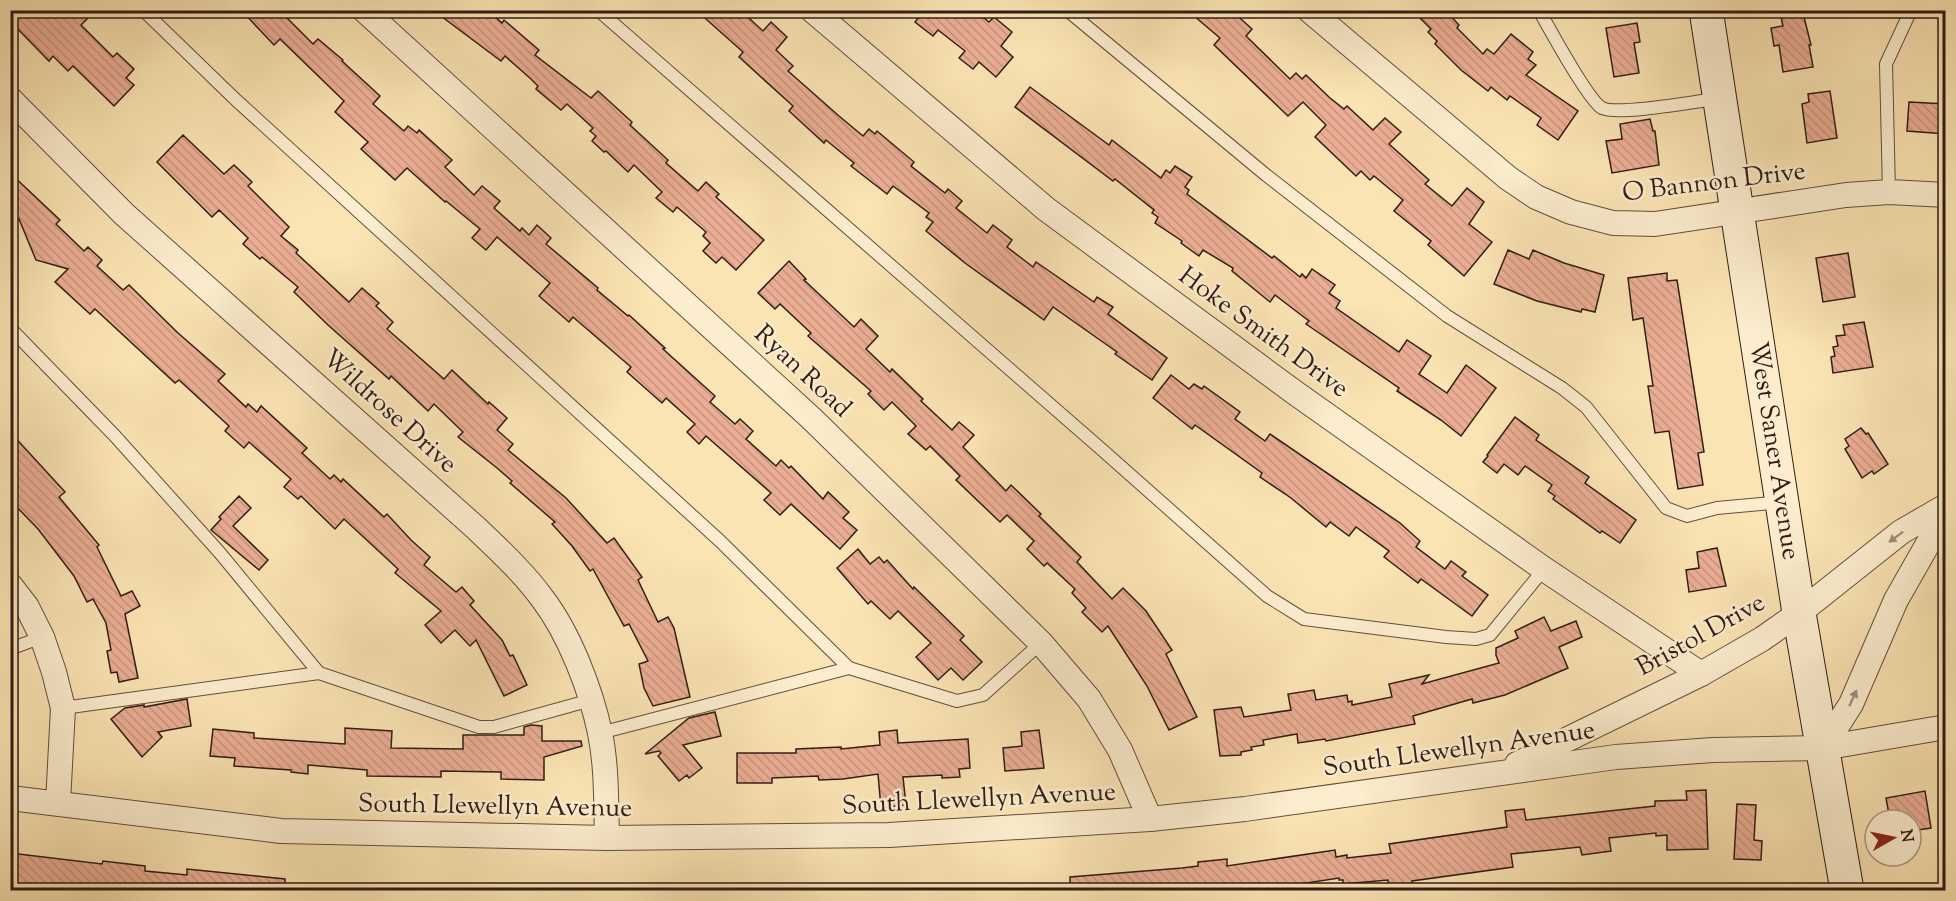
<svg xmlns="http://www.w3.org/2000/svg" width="1956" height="901" font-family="'Sorts Mill Goudy',serif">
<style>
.building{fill:url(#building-back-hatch);stroke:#2f1d16;stroke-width:1.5}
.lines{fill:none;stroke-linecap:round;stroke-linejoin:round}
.lane-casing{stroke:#624f3e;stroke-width:14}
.street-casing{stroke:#624f3e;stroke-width:26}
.secondary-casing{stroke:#2f1d16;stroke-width:35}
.lane{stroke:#fcedce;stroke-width:12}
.street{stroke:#fcedce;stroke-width:24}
.secondary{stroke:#fcedce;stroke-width:33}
.oneway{fill:#a08f7b}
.labels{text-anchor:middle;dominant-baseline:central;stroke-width:5;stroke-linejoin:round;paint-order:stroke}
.street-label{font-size:26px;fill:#2f1d16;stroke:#fcedce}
</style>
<defs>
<pattern id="building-back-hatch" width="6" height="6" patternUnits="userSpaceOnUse" patternTransform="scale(1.5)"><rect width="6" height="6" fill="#ebae94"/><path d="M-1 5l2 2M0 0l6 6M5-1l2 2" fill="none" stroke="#ca957f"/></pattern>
</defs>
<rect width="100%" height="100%" fill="#fbe4b4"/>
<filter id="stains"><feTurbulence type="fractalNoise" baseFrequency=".00333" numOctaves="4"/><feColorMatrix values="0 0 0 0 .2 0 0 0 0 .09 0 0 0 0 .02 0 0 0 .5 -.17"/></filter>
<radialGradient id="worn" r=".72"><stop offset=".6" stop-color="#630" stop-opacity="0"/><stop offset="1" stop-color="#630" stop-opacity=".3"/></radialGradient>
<g class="building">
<path d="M10,10H96L81,25L113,57L117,53L134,69L126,78L134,85L114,106L73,66L68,71L53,56L49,61L10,21Z"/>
<path d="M241,10H279L313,44L318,39L343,60L342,61L380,96L373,104L404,131L408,126L417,133L419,130L452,160L445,167L474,195L482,186L500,201L494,208L520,231L522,228L529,235L537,225L551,238L546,244L598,288L597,290L628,316L629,315L665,348L663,349L715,396L710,402L735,424L740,419L753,431L746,439L776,466L781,460L789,468L791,466L823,499L828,492L849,512L843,518L857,530L840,549L791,504L780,515L764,500L771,493L706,436L699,444L687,432L695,424L666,398L662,403L627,372L631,367L573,317L569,322L539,296L550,283L497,237L486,250L472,238L480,229L446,201L445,202L407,168L395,180L361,149L368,142L335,112L344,101L280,39L274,45Z"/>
<path d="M433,10H488L502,23L504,20L539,50L535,55L591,98L598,91L632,122L630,125L668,160L666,163L698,191L706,182L719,194L716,197L764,240L736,270L722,257L716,263L703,251L710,243L703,236L706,232L677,207L673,212L656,198L662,192L634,165L628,172L606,151L604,152L592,141L596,136L590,131L593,128L567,104L561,110L536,89L538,86L531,79L505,56L501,61Z"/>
<path d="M696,10H740L763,31L771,22L787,37L776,50L793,66L788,71L839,116L863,136L869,129L875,134L877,131L914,162L911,166L945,193L948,189L962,201L956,208L987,233L993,225L1012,240L1007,247L1033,267L1036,262L1094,302L1097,297L1113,307L1108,314L1167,358L1152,380L1115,354L1117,352L1053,307L1044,320L965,263L926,231L933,222L926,217L929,213L893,186L887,194L851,166L854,163L826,140L824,143L789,111L793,106L739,57L743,52Z"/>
<path d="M924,10H974L989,22L994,17L1012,32L1001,46L1013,57L996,77L979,62L973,69L959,58L965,51L938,30L933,36L915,22Z"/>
<path d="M1187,10H1231L1252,29L1246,36L1290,79L1296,73L1302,79L1306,75L1330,98L1344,109L1347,106L1373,130L1385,118L1401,132L1389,144L1429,180L1425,184L1452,206L1467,188L1484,202L1469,224L1492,242L1464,276L1428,245L1431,241L1394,211L1403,200L1374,176L1370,180L1361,171L1356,176L1315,137L1326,125L1303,102L1288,116L1214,45L1220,38Z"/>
<path d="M1412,10H1445L1459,25L1457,28L1483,54L1487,49L1494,54L1511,34L1533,52L1528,59L1536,65L1526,75L1578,111L1558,140L1537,125L1541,118L1510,96L1507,100L1491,87L1488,91L1461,70L1435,44L1437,41L1428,32L1431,29Z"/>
<path d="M1803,13L1811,45H1809L1813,67L1783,72L1779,45L1774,46L1771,28L1783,26L1781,17Z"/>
<path d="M1637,23L1640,42L1634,43L1639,73L1614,77L1606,28Z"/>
<path d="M1030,87L1109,145L1112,140L1161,178L1166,170L1170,173L1175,166L1192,177L1185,187L1189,190L1187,194L1272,258L1274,256L1300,277L1302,274L1306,278L1312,269L1335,285L1329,293L1340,301L1336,308L1399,352L1407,340L1431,356L1419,374L1447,393L1466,365L1496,388L1461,436L1441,420L1397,391L1399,388L1306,324L1309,321L1275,295L1270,302L1232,271L1233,268L1203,250L1199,256L1181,243L1182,241L1155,223L1158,217L1152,213L1154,210L1115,179L1113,181L1015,107Z"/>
<path d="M1830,91L1837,138L1807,143L1802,104L1809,102L1808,94Z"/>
<path d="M1909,102L1946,104V134L1907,131Z"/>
<path d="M1650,119L1653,131H1655L1659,165L1612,173L1606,141L1622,139L1620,124Z"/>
<path d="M183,135L224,174L234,165L252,182L248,186L289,227L281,236L298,250L296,253L349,302L362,288L379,303L376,306L393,322L387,329L444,379L452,370L488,404L489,402L507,418L497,430L513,444L508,450L566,498L607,543L614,538L642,577L638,580L658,622L668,617L674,628L690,697L653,706L644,688L639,664L648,661L629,624L624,626L593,569L590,571L572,546L552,524L555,522L510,483L512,481L497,468L458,437L463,432L434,404L428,411L391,376L389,379L328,325L294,292L298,287L262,257L260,259L243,244L248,238L219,210L212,217L157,162Z"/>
<path d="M10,173L60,220L56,224L84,251L88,247L102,260L97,266L123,290L129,285L178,333L225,374L218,381L246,407L248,404L257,412L261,406L307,448L302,453L330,479L334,475L341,482L343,479L384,517L387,514L411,540L430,557L424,565L456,592L462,587L474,601L470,605L502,640L510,656L513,655L527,685L504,696L476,640L470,646L455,630L441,643L425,625L441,611L395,573L398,569L344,519L335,529L301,496L298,499L284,487L291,479L249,442L244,448L225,431L229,426L179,380L175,383L95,309L90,314L55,282L68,269L36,260L19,219L10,228Z"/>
<path d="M1508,250L1529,259L1533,250L1564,263L1604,275L1595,312L1582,309L1581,312L1537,301L1494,284Z"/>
<path d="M1848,253L1855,297L1823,302L1816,258Z"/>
<path d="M789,261L806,279L804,280L854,327L861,319L878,336L866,349L890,372L892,369L923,399L921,401L952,430L959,422L974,435L963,447L1006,491L1011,485L1041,514L1039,516L1081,557L1077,562L1112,599L1123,588L1146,611L1172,650L1166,654L1197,717L1169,730L1147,686L1108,626L1102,632L1082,612L1086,608L1072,593L1075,589L1047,563L1044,566L1027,549L1034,541L1007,515L1000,522L956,480L960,476L930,446L926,450L908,434L916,426L892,402L884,410L868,394L871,391L808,336L811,333L780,304L775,309L758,293Z"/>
<path d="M1667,273V281L1677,280L1704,452L1698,453L1703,485L1678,489L1669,431L1655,433L1648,386H1653L1643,318L1633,320L1628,278Z"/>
<path d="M1864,322L1873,367L1833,373L1831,357L1835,356L1833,347L1838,346L1836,336L1845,335L1843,325Z"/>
<path d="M1171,375L1189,389L1194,384L1202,389L1204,386L1240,412L1235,419L1265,441L1270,434L1400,523L1420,541L1416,547L1445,569L1451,561L1466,572L1462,576L1488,595L1472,616L1421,579L1418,583L1384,557L1389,551L1356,527L1349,536L1330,522L1326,527L1291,498L1260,477L1262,473L1195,425L1192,429L1153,398Z"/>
<path d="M1515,417L1539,435L1536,440L1589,477L1585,483L1636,520L1620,543L1602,531L1600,533L1553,499L1555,496L1548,491L1552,485L1525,466L1518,475L1504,464L1497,473L1483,462L1488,456L1487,455Z"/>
<path d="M1861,428L1866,434L1868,433L1888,464L1874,474L1872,471L1862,478L1845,449L1849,446L1845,439Z"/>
<path d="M10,432L65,492L59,497L99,545L97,547L121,596L132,591L140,606L125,614L138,678L119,682L117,672L111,673L107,651L111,650L106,623L93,599L87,602L74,576L38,529L10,500Z"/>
<path d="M239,496L251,508L233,526L268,560L259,570L211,530L221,519L219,517Z"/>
<path d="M1717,548L1726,586L1689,592L1686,570L1699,568L1697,552Z"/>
<path d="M858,549L870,564L879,557L884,563L887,560L913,589L914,587L964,636L960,640L982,662L963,680L951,668L938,680L916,657L931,643L898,611L890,619L871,601L868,604L837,568Z"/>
<path d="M1544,617L1551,631L1576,621L1582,637L1559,647L1568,668L1505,695L1473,703L1472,699L1413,716L1415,724L1326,741L1325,739L1298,743L1297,734L1263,740L1264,745L1251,747L1252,750L1241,752V755L1220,756L1214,710L1241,707L1244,717L1291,710L1288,694L1314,690L1316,700L1347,695L1348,702L1352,701V705L1392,697L1389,684L1429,675L1422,684L1499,663L1496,655V648L1518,638L1515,631Z"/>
<path d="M187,699L191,726L158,732L162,737L142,757L111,719L125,708L144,705V707Z"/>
<path d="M715,712L721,736L683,745L702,768L689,778L687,775L679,781L658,756L661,753L659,751L645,754L689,718Z"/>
<path d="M531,725L542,726V741H581L582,746L544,757V780L501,779V772L441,771V777L367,776V770L308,765V774L291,772V770L234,766L235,758L210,756L213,729L254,733V738L345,744V728L392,731L391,748L463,749V735H524V727Z"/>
<path d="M897,730L898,743L968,739L970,768L959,769L960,777L942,778V775L903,777L906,805L881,808L878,774L843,779L819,780L818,776L772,778V783H737V753H796V749L841,747V749L880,745L879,732Z"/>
<path d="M1039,730L1044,768L1005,771L1003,748L1022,746L1021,732Z"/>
<path d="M1706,790L1708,849L1667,850V835L1656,836V833L1609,838L1611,851L1582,855L1580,847L1511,854L1513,867L1412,881L1413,891H1390L1388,880L1343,884V880H1339V878L1254,891H1070V877L1182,868L1198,866V862L1227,859V866L1335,850L1336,857L1347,855V858L1391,853L1389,844L1507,827L1505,811L1524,809L1526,820L1655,806V801L1687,800L1686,791Z"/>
<path d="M1925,791L1931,828L1911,831V820H1890L1886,798Z"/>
<path d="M1737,804L1756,805L1754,840L1762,841L1761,860L1734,859Z"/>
<path d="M10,853L102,864L103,861L145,866V871L187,875V869L285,879V891H136L82,884L81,890L28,883L27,891H10Z"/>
</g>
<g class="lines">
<defs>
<g id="lane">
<path d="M143,10L236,100L720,541L849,668"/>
<path d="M598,10L1100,448L1267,596L1304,619L1446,637L1476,639L1490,635L1544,569"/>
<path d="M1067,10L1266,175L1447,316L1562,388L1586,407L1666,508L1687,516L1717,508L1782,502"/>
<path d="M1539,10C1549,28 1588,100 1602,108C1618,116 1696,101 1717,99"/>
<path d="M1889,192L1886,64L1911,10"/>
<path d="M10,328L115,436L220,553L319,673"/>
<path d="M10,649L42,637"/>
<path d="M63,708L319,673L479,727H494L591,700"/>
<path d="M600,733L849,668L957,701L983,695L1041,643"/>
</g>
<g id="street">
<path d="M364,10L811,418L1041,643L1089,699L1120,750L1150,819"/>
<path d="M812,10L1046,209L1294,392L1544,569L1701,674"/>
<path d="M1309,10L1508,178L1536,197L1571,212L1613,223L1655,224L1846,195L1889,192L1946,195"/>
<path d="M10,99L124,214L476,528C499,550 523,572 542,598C569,633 591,690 600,733C607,767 606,804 607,838"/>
<path d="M10,585L27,607L42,637L54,672L63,708L58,803"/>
<path d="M1823,748L1851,704L1896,600L1946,512"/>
<path d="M1517,764L1701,674L1762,639L1799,613L1901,532L1946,506"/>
<path d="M10,798L281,831L607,838L889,835L1150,819L1245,809L1616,757L1713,750L1823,748L1946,727"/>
</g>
<g id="secondary">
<path id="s1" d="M1706,10L1799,613L1847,890"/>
</g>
</defs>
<use href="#lane" class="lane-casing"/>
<use href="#street" class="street-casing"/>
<use href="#secondary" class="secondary-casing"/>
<use href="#lane" class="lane"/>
<use href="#street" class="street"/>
<use href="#secondary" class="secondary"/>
</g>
<defs><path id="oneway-solid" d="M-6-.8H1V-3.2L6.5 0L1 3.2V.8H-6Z" transform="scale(1.5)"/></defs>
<g class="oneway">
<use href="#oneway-solid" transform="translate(1896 537) rotate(143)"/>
<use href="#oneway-solid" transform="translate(1853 698) rotate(-65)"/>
</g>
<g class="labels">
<g class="street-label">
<text transform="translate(1714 183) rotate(-7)">O Bannon Drive</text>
<text transform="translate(1263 333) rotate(36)">Hoke Smith Drive</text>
<text transform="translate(802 372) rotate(43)">Ryan Road</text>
<text transform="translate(389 412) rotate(42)">Wildrose Drive</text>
<text stroke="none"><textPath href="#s1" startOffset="446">West Saner Avenue</textPath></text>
<text transform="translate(1701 636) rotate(-29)">Bristol Drive</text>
<text transform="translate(1459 750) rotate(-8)">South Llewellyn Avenue</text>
<text transform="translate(979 800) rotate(-3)">South Llewellyn Avenue</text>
<text transform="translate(495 807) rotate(1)">South Llewellyn Avenue</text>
</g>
</g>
<rect width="1956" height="901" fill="none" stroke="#fbe4b4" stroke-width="36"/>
<rect x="12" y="12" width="1932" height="877" fill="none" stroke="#2f1d16" stroke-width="3"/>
<rect x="18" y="18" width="1920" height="865" fill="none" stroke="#2f1d16" stroke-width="1.5"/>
<g transform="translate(1893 838) rotate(81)"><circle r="28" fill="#fcedce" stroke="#aa9a84" stroke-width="1.5"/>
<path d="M0-4.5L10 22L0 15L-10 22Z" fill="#8f2418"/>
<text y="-9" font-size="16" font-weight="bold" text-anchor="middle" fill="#2f1d16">N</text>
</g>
<rect width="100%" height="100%" filter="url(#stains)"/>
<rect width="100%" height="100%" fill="url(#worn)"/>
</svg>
